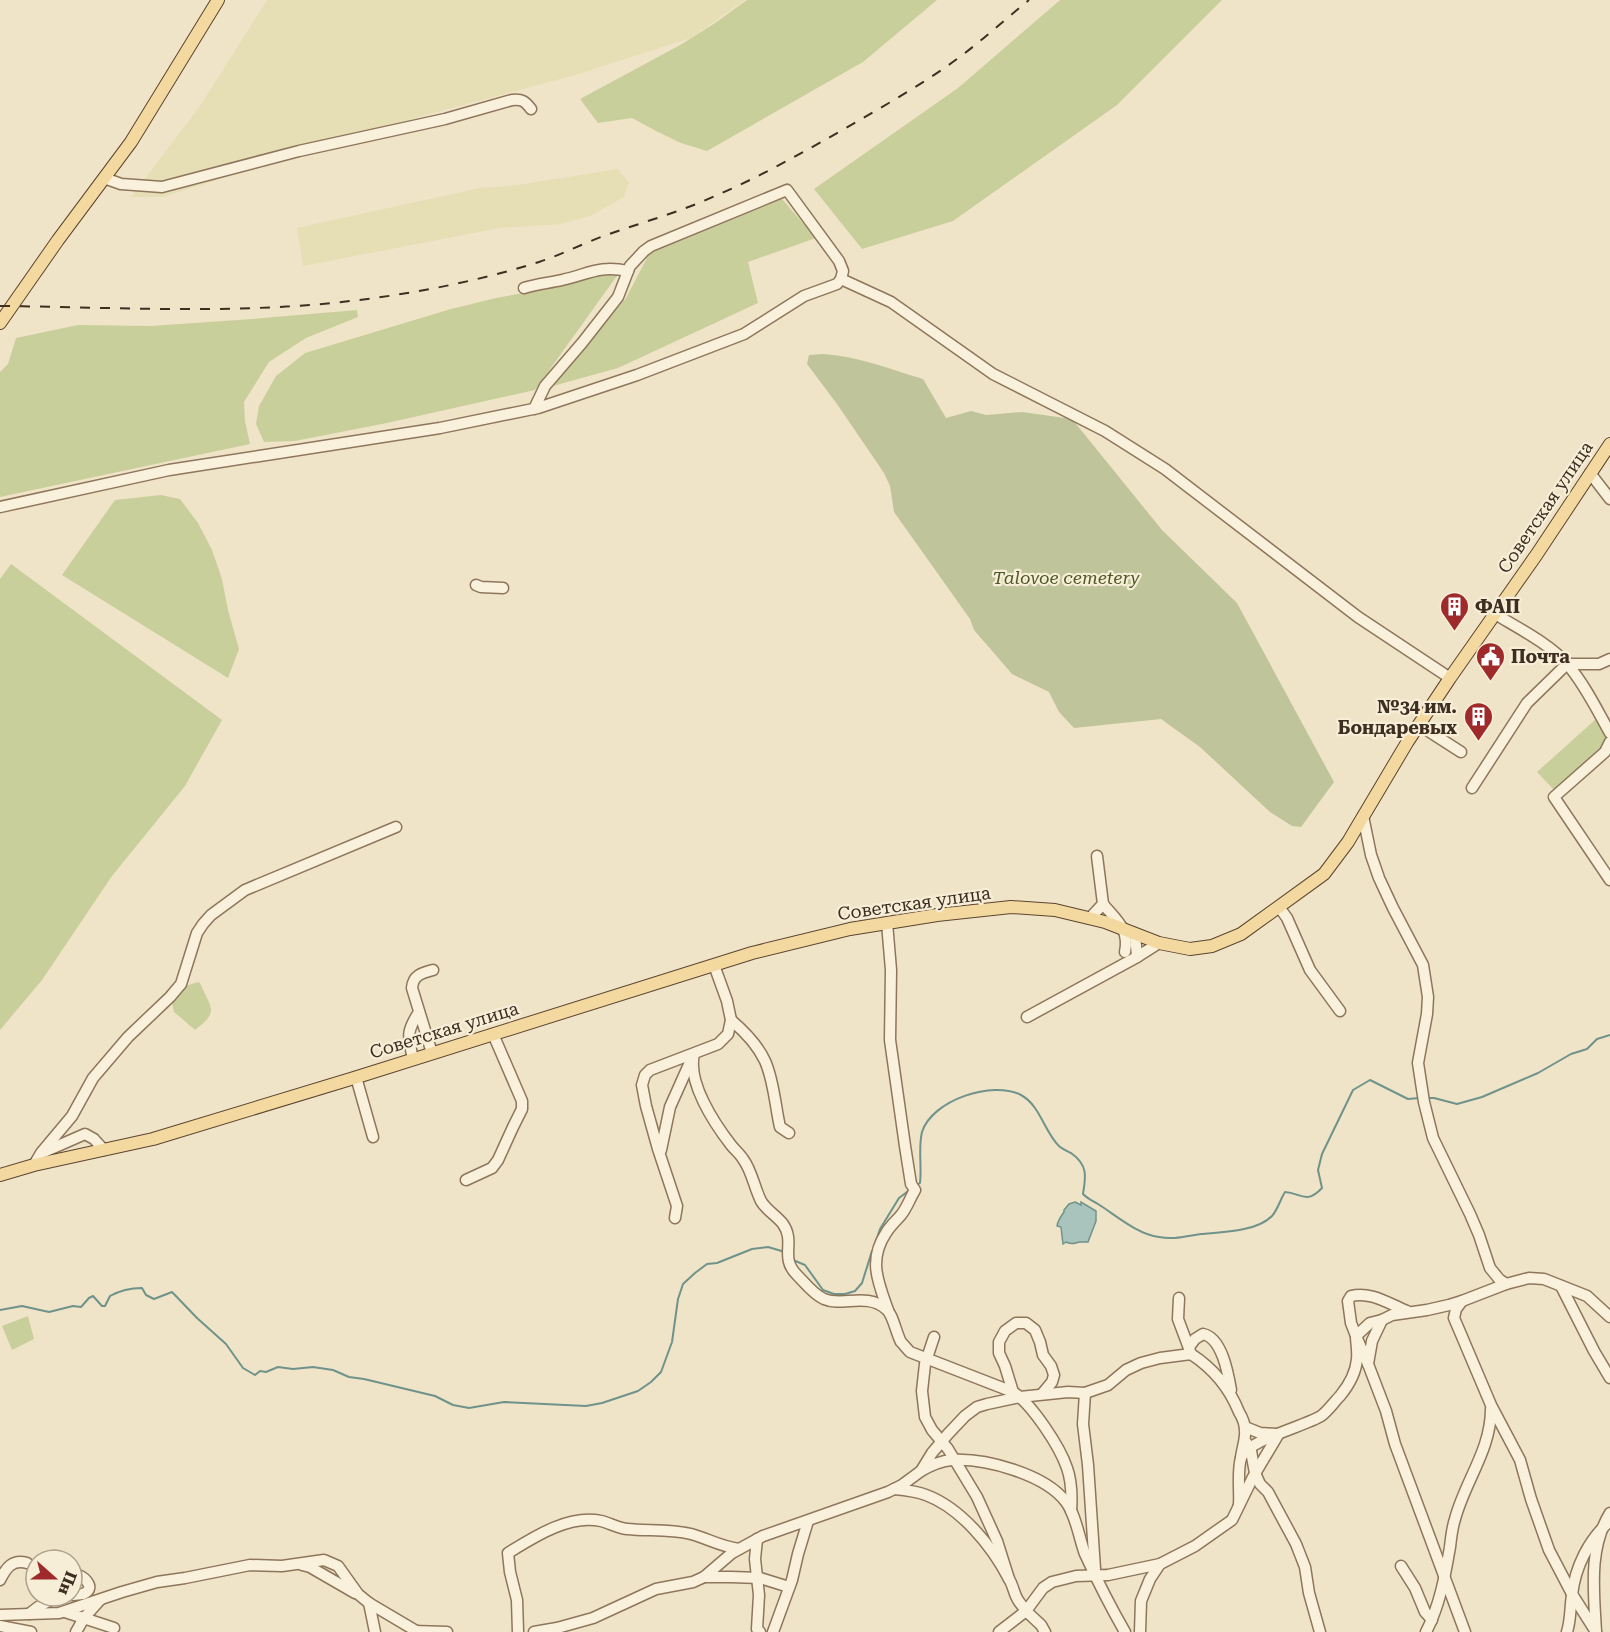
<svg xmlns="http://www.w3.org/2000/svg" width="1610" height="1632" font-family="'Roboto Serif',serif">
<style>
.farmland{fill:#e6deb5}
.green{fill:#c9cf9b}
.cemetery{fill:#bfc49a}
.water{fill:#a9c4bc;stroke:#6f938a;stroke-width:1.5}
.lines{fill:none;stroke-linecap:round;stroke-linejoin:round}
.stream{stroke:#6f938a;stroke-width:2}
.minor-casing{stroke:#8d765c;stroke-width:13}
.major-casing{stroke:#5b4430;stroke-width:14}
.minor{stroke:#faf1dc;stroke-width:10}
.major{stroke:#f3d9a0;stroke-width:12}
.rail{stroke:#3d2e20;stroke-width:2;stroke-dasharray:10 10;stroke-linecap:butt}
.labels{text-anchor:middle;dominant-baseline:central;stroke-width:4.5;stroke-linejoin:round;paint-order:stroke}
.street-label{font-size:18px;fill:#3d2e20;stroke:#f7eed8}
.park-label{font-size:18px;font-style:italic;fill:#4d5a26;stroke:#f7eed8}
.poi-label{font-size:18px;font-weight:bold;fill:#3d2e20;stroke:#f7eed8;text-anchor:start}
</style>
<rect width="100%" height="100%" fill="#f0e4c8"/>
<g class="farmland">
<path d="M267,0H745L691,38L575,75L400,122L163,197H131L200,106Z"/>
<path d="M618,169L629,183L624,197L590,216L561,224L500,228L303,266L297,228L480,188L518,185Z"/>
</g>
<g class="green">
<path d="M747,0H937L863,62L707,151L681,143L658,132L632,118L598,123L580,99L682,44L715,23Z"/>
<path d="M1060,0H1222L1117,105L953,221L862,249L814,189L958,88Z"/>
<path d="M782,199L816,238L748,262L758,303L618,368L553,386L626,298L649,254Z"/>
<path d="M604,273H619L535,390L387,423L295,441L264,442L256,424L259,406L276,376L305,353L451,309L496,298L556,287Z"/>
<path d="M357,310L358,317L306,338L269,362L244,402L245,421L250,444L0,497V372L8,364L16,338L78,325L151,326L252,319Z"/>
<path d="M161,495L180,499L198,523L212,550L222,579L228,610L239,649L228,678L62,575L115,500Z"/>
<path d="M11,564L222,720L185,786L112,876L42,980L0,1030V579Z"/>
<path d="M1596,719L1608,736L1604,750L1556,792L1537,772Z"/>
<path d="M198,982L200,983C211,1009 220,1011 195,1030L174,1012L172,1002L185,986Z"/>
<path d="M28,1316L34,1339L12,1350L2,1326Z"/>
</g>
<path class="cemetery" d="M823,354C857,356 890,369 923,379L946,418L971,411L986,415L1022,412L1072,419L1162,530L1237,603L1334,782L1301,827L1292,826L1270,812L1200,747L1161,719L1074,728L1059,712L1049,692L1012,674L974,630L970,619L894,512L890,486L884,473L837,404L807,364L809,355Z"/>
<path class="water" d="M1075,1202L1081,1205V1202L1096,1211V1221L1088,1242C1086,1242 1083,1242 1081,1242C1074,1242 1075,1246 1066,1242L1063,1244L1061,1227L1057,1226C1058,1220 1061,1216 1064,1212V1210L1069,1204Z"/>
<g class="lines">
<g class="stream">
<path d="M1426,1098H1434L1457,1104L1482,1097L1538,1073L1571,1054L1587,1049L1597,1039L1610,1035"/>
<path d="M915,1186L920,1183C922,1167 918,1148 922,1132C932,1100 993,1080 1021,1095C1040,1105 1045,1133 1059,1146C1062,1149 1067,1151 1071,1153C1088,1165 1086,1176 1083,1194C1088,1199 1093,1201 1098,1204C1117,1216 1137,1234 1159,1237C1174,1240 1186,1236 1201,1234C1221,1232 1256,1232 1272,1216C1278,1209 1280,1200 1285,1192C1301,1193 1306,1205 1322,1188L1318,1170L1322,1154L1353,1090L1370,1080L1408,1099L1420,1098"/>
<path d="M876,1241L880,1229L899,1198L911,1189"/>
<path d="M793,1260L805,1265L823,1290L834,1294H845L855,1291L862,1283L872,1251"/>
<path d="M0,1310L22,1306L49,1312L73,1306L81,1307L89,1298L93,1296L102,1306H105L110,1296C119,1291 131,1288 142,1288L146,1295L154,1299L172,1292L197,1318L226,1344L243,1368L255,1375L260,1371L266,1372L278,1367L293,1369L313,1367L333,1370L349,1377L364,1379L435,1396L453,1405L469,1408L504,1402L586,1406L602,1403L638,1391L651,1382L661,1372L672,1342L678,1299L683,1284L695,1273L707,1264L717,1263L752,1249L768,1247L785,1252"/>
</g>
<defs>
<g id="minor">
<path d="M104,178L121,184L162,187L299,151L445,119L512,100C522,99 525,101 531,109"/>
<path d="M841,279L891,302L993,374L1105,431L1165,469L1358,617L1450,678"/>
<path d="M524,288C537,284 549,283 562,280C589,274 599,265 628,271"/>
<path d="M1590,473L1610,499"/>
<path d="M0,507L169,470L440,428L538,408L637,375L744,334L804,296L837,284L841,279L843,271L839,261L787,190L651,246L644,251L630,266L618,297L582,343L545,386L534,409"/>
<path d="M476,585L481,587L503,588"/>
<path d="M1495,614C1518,628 1550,644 1568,665C1585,685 1597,710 1610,733"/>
<path d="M1419,725L1461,752"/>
<path d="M1610,742L1605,752L1554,797L1610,880"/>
<path d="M1472,788L1527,703L1567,664H1599L1610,659"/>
<path d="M1363,816L1371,855L1379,878L1393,908L1423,965L1428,997L1427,1014L1418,1063L1424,1102L1433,1138L1470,1214L1479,1235L1490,1268L1499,1279L1506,1284"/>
<path d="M1103,904C1116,920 1130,929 1125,952"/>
<path d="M1279,907L1287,918L1310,970L1340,1011"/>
<path d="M1090,918L1103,904L1097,856"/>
<path d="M887,923L891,970L890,1040L905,1146L911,1184L915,1190C910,1198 907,1208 901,1215C896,1221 890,1226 886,1233C868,1260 878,1282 888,1310"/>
<path d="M1135,934L1137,957"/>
<path d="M1027,1017L1137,957L1159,943"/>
<path d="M731,1020C744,1031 758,1046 765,1061C774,1081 775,1105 780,1127L789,1133"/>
<path d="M432,1053L412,988C413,975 422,973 433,970"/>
<path d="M694,1054C687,1082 714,1123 731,1145C735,1150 740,1154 743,1159C752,1171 754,1187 761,1201C766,1210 777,1216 783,1224C796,1243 779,1257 797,1275C804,1282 814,1295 824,1299C842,1307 867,1292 886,1309C893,1314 896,1333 901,1342C904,1345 907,1349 910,1352L1013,1392C1032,1404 1060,1447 1067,1468C1072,1482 1072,1497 1071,1511"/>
<path d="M413,1059C408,1036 406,1032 419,1012"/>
<path d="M356,1077L373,1137"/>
<path d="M661,1150L670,1107L691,1060"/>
<path d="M44,1152L85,1134L94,1139L104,1150"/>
<path d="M34,1165L41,1153L72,1116L93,1078L128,1037L170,997L181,984L197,933L203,924L211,915L245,890L396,827"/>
<path d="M466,1180L492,1168L498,1160L513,1127L522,1109V1101L493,1034"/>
<path d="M675,1218L677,1206L658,1149L646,1106L642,1085L645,1075L650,1070L718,1044L728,1034L731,1020L727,1001L714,965"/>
<path d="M1561,1286L1594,1351L1610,1378"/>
<path d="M1179,1298L1178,1319L1190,1351"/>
<path d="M1462,1301L1456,1309L1454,1318L1460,1332L1491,1405L1520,1460L1531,1499L1549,1550L1572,1594L1596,1632"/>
<path d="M1407,1311C1389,1304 1371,1291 1351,1296L1348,1301L1351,1323L1356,1336L1368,1364L1386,1411L1395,1444L1465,1632"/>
<path d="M934,1337L925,1364L922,1391L925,1417L932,1430L948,1449L977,1497L997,1541L1009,1579"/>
<path d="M1189,1347L1195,1339L1203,1334C1222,1338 1228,1373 1231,1390"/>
<path d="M1368,1364L1372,1341L1382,1320"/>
<path d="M1013,1392L1005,1366L999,1353V1342L1005,1331L1016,1323H1026L1035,1330L1040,1342L1043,1355L1051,1366L1054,1375L1052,1382L1042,1394"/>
<path d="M1085,1393L1083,1424L1088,1465L1095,1569"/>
<path d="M1245,1427L1260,1433L1276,1434"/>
<path d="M1246,1442L1251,1451L1255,1473L1260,1484L1268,1492L1296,1544L1305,1567L1309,1593L1320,1632"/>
<path d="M921,1471C931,1465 941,1461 952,1460C985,1458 1045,1474 1066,1502C1076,1515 1079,1538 1085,1554C1097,1580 1110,1606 1125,1632"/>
<path d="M894,1489C905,1490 916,1491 926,1495C961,1508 992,1546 1009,1579C1013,1585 1014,1594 1018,1600C1020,1604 1024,1607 1026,1611L999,1632"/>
<path d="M1239,1505C1240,1491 1237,1471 1241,1458C1247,1440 1303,1427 1321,1416C1328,1411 1334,1402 1340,1396C1349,1385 1356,1373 1357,1359C1358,1351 1356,1343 1356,1336L1370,1323L1382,1320L1392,1315L1427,1310L1449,1305L1462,1301L1506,1284L1529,1278L1544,1279L1587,1296L1610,1317"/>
<path d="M757,1539L755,1559L759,1595L757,1629L760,1632"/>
<path d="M302,1565L310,1567L355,1593"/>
<path d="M1401,1566L1415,1588L1425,1612L1432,1620"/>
<path d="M704,1577H731L760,1578L789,1587"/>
<path d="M72,1578L78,1575C86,1578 96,1589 83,1594C81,1594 74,1595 72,1595"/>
<path d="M0,1580C6,1568 12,1559 27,1563"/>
<path d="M369,1603L375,1632"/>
<path d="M65,1612L114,1628"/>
<path d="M29,1614C40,1604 50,1599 65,1596"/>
<path d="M0,1615L59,1613L122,1592L157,1582L185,1578L250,1565L282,1566L324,1560L338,1566L358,1594L369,1603L418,1632"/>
<path d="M0,1626L31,1632"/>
<path d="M413,1631L447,1632"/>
<path d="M76,1632L84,1618L100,1600"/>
<path d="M518,1632L517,1600L510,1572L508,1553C534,1537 569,1514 601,1521C610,1523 617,1528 627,1529C648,1531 670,1529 691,1534C709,1539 719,1546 739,1549"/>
<path d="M534,1632L557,1628L593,1618L656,1589L693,1582L704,1577L732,1553L763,1536L888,1492L902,1485L921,1471L932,1453L948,1434L965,1416L977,1407L987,1404L1020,1397L1068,1392L1085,1393L1108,1385L1126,1370L1141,1363L1160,1358L1191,1354C1214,1369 1229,1387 1239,1412C1242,1417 1245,1423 1245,1430C1246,1439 1242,1448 1241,1458"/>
<path d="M773,1632L792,1580L798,1554L808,1521"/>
<path d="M1045,1632L1041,1625L1026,1611L1043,1588L1052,1582L1076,1576L1108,1575L1160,1564"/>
<path d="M1140,1632L1141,1601L1150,1579L1160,1564L1195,1546L1232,1520L1253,1477L1278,1435"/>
<path d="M1426,1632C1440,1605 1445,1576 1450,1547C1451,1538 1452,1528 1455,1519C1465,1481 1491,1450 1491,1409"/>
<path d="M1567,1632C1571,1619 1570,1607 1572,1595C1575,1567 1589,1539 1610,1521"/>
<path d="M1596,1632C1594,1592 1588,1549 1610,1513"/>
</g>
<g id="major">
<path d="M0,323L58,240L131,142L218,0"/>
<path d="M0,1175L34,1165L153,1139L354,1078L752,953L850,929L937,915L1011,907L1055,910L1105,922L1159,943L1190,949L1212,946L1241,934L1324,874L1348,842L1408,741L1450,678L1537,554L1610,444"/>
</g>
</defs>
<use href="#minor" class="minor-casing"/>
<use href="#major" class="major-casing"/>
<use href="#minor" class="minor"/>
<use href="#major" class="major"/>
<path class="rail" d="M0,306C111,307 222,314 332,303C402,296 472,283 539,262C560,255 580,245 601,237C639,223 678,213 715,196C764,175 811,148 858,121C894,100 931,79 965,53C987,36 1008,17 1029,0"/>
</g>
<defs>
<symbol id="building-pin" viewBox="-11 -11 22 30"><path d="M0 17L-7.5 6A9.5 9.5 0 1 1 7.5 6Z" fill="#9e2a2b" stroke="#f7eed8"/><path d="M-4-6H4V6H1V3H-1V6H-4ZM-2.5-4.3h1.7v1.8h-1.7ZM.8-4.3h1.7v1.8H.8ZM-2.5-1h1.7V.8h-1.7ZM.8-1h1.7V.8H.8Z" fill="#fff"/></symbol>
<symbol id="civic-pin" viewBox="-11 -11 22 30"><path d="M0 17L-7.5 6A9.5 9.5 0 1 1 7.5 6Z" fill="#9e2a2b" stroke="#f7eed8"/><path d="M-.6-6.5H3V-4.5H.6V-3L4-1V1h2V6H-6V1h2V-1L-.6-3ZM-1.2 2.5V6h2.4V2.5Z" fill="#fff"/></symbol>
</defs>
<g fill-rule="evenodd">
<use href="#building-pin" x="1438" y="590" width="33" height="45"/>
<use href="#civic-pin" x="1474" y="640" width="33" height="45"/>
<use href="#building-pin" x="1462" y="700" width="33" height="45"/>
</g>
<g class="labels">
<g class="street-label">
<text transform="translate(1545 507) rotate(-56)">Советская улица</text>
<text transform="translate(914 903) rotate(-8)">Советская улица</text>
<text transform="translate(444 1030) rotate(-17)">Советская улица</text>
</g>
<g class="park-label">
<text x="1066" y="577">Talovoe cemetery</text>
</g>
<g class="poi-label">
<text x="1475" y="606">ФАП</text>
<text x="1511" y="656">Почта</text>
<text x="1457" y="706" text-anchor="end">№34 им.<tspan x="1457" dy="21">Бондаревых</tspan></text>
</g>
</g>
<g transform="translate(54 1578) rotate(111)"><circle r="28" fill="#f7eed8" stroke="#ada18e" stroke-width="1.5"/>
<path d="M0-4.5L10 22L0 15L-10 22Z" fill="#9e2a2b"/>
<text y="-9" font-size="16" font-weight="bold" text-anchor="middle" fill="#3d2e20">Пн</text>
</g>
</svg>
